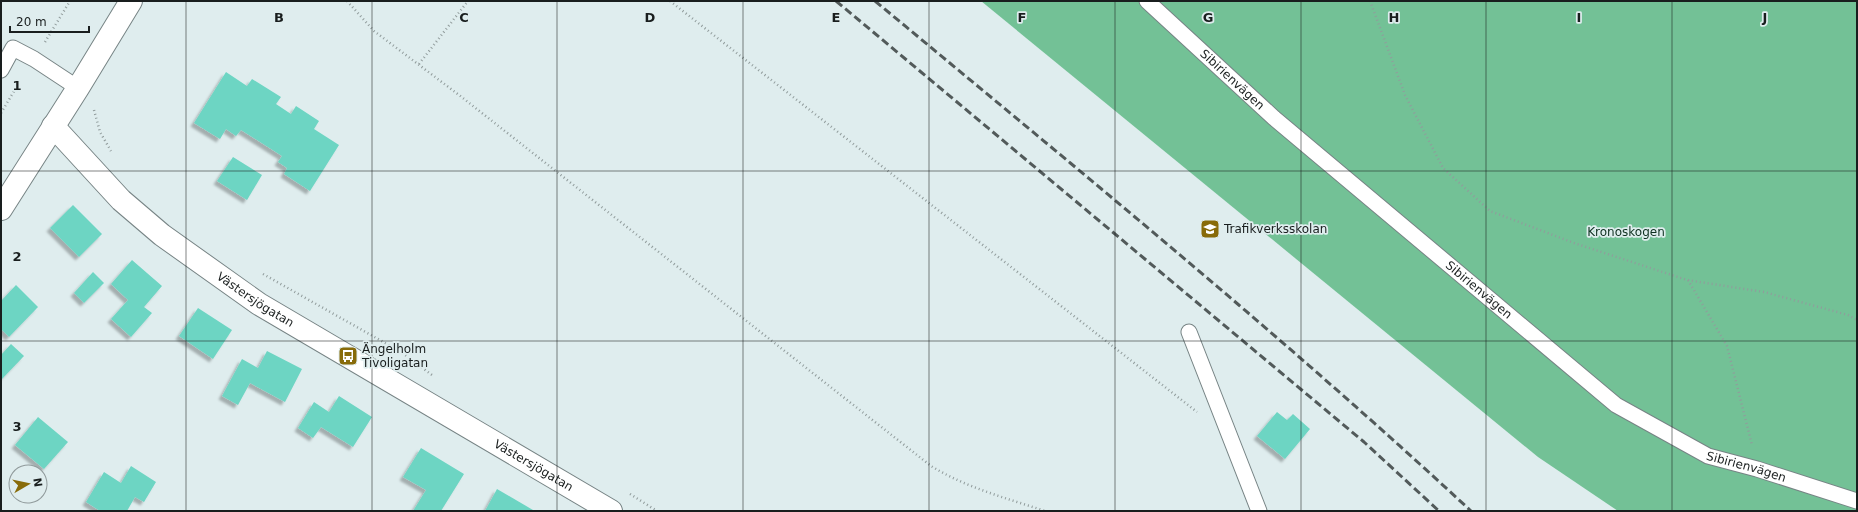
<svg xmlns="http://www.w3.org/2000/svg" width="1858" height="512" font-family="'DejaVu Sans',sans-serif">
<style>
.forest{fill:#73c196}
.building{fill:#6dd5c3;filter:url(#shadow)}
.lines{fill:none;stroke-linecap:round;stroke-linejoin:round}
.lane-casing{stroke:#778485;stroke-width:17}
.street-casing{stroke:#778485;stroke-width:24}
.path{stroke:#919c9c;stroke-width:2.5;stroke-dasharray:1 3;stroke-linecap:butt}
.lane{stroke:#fff;stroke-width:15}
.street{stroke:#fff;stroke-width:22}
.rail{stroke:#525a5a;stroke-width:3;stroke-dasharray:8 4;stroke-linecap:butt}
.grid{fill:none;stroke:#191e1e;stroke-width:1;stroke-opacity:0.55}
.labels{text-anchor:middle;dominant-baseline:central;stroke-width:3.5;stroke-linejoin:round;paint-order:stroke}
.street-label{font-size:12px;fill:#191e1e;stroke:#dfedee}
.poi-label{font-size:12px;fill:#191e1e;stroke:#dfedee;text-anchor:start}
.park-label{font-size:12px;fill:#0e3120;stroke:#dfedee}
.grid-label{font-size:13px;text-anchor:middle;font-weight:bold;fill:#191e1e;stroke:#dfedee;stroke-width:3.5;stroke-linejoin:round;paint-order:stroke}
</style>
<defs>
<filter id="shadow"><feDropShadow dx="-3.5" dy="3.5" stdDeviation="1" flood-color="#0004"/></filter>
</defs>
<rect width="100%" height="100%" fill="#dfedee"/>
<path class="forest" d="M981,1H1857V511H1618L1538,457Z"/>
<g class="building">
<path d="M226,72L247,86L252,79L281,97L276,104L291,114L296,106L319,121L314,129L339,145L310,191L284,174L287,168L278,162L282,156L241,130L236,136L226,129L220,139L194,123Z"/>
<path d="M233,157L262,175L247,200L217,181Z"/>
<path d="M73,205L102,234L79,257L50,228Z"/>
<path d="M132,260L162,286L144,307L152,313L131,337L111,319L128,300L111,284Z"/>
<path d="M93,272L104,283L84,303L74,293Z"/>
<path d="M16,285L38,307L9,337L1,329V301Z"/>
<path d="M198,308L232,330L213,359L179,336Z"/>
<path d="M11,344L24,356L1,380V355Z"/>
<path d="M267,351L302,369L285,402L250,383L238,405L222,396L242,359L258,368Z"/>
<path d="M339,396L372,417L353,447L321,427L313,438L298,428L314,402L329,412Z"/>
<path d="M1277,412L1287,420L1293,414L1310,429L1285,459L1257,436Z"/>
<path d="M38,417L68,442L44,469L15,445Z"/>
<path d="M421,448L464,474L441,511H413L426,490L403,477Z"/>
<path d="M131,466L156,482L144,502L135,497L127,511H100L86,502L104,472L121,483Z"/>
<path d="M497,489L533,510L532,511H485Z"/>
</g>
<g class="lines">
<defs>
<g id="lane">
<path id="s1" d="M1147,1L1274,118L1616,405L1708,456L1757,469L1857,501"/>
<path d="M1,70L13,48L34,59L78,88"/>
<path d="M1189,332L1259,511"/>
</g>
<g id="street">
<path id="s2" d="M53,126L121,200L162,235L259,304L611,511"/>
<path d="M1,209L78,88L131,1"/>
</g>
</defs>
<use href="#lane" class="lane-casing"/>
<use href="#street" class="street-casing"/>
<g class="path">
<path d="M347,1L374,31L459,95L931,466C967,488 1006,498 1045,511"/>
<path d="M670,1L1197,412"/>
<path d="M1370,1L1405,95L1443,168L1490,211L1574,243L1687,280L1764,292L1848,315L1857,320"/>
<path d="M45,42L70,1"/>
<path d="M419,64L468,1"/>
<path d="M94,110L100,132L111,151"/>
<path d="M1,113L19,83"/>
<path d="M263,274L401,352L432,375"/>
<path d="M1688,280L1727,346L1752,445"/>
<path d="M630,494L657,511"/>
</g>
<use href="#lane" class="lane"/>
<use href="#street" class="street"/>
<g class="rail">
<path d="M836,1L1364,442L1439,511"/>
<path d="M875,1C1076,168 1279,333 1471,511"/>
</g>
</g>
<path class="grid" d="M186,1V511M372,1V511M557,1V511M743,1V511M929,1V511M1115,1V511M1301,1V511M1486,1V511M1672,1V511M1,171H1857M1,341H1857"/>
<defs>
<symbol id="university-square" viewBox="-11 -11 22 22"><rect x="-9" y="-9" width="18" height="18" rx="4" fill="#886b09" stroke="#dfedee"/><path d="M0-5L7-2L0 1L-7-2ZM-4 1L0 2.5L4 1V4Q0 6-4 4Z" fill="#fff"/></symbol>
<symbol id="bus-square" viewBox="-11 -11 22 22"><rect x="-9" y="-9" width="18" height="18" rx="4" fill="#886b09" stroke="#dfedee"/><path d="M-5-6H5V4H4V6H2V4H-2V6H-4V4H-5ZM-3.5-4V0h7V-4ZM-3.5 1.2v1.5H-2V1.2ZM2 1.2v1.5H3.5V1.2Z" fill="#fff"/></symbol>
</defs>
<g fill-rule="evenodd">
<use href="#university-square" x="1199" y="218" width="22" height="22"/>
<use href="#bus-square" x="337" y="345" width="22" height="22"/>
</g>
<g class="labels">
<g class="street-label">
<text stroke="none"><textPath href="#s1" startOffset="116">Sibirienvägen</textPath></text>
<text stroke="none"><textPath href="#s1" startOffset="440">Sibirienvägen</textPath></text>
<text stroke="none"><textPath href="#s2" startOffset="268">Västersjögatan</textPath></text>
<text stroke="none"><textPath href="#s2" startOffset="592">Västersjögatan</textPath></text>
<text stroke="none"><textPath href="#s1" startOffset="764">Sibirienvägen</textPath></text>
</g>
<g class="poi-label">
<text x="1224" y="229">Trafikverksskolan</text>
<text x="362" y="349">Ängelholm<tspan x="362" dy="14">Tivoligatan</tspan></text>
</g>
<g class="park-label">
<text x="1626" y="232">Kronoskogen</text>
</g>
</g>
<g class="grid-label">
<text x="279" y="22">B</text>
<text x="464" y="22">C</text>
<text x="650" y="22">D</text>
<text x="836" y="22">E</text>
<text x="1022" y="22">F</text>
<text x="1208" y="22">G</text>
<text x="1394" y="22">H</text>
<text x="1579" y="22">I</text>
<text x="1765" y="22">J</text>
<text x="17" y="90">1</text>
<text x="17" y="261">2</text>
<text x="17" y="431">3</text>
</g>
<rect width="1858" height="512" fill="none" stroke="#191e1e" stroke-width="4"/>
<g transform="translate(28 484) rotate(81)"><circle r="19" fill="#dfedee" stroke="#909a9b"/>
<path d="M0-3L7 15L0 10L-7 15Z" fill="#886b09"/>
<text y="-6" font-size="11" font-weight="bold" text-anchor="middle" fill="#191e1e">N</text>
</g>
<path d="M10 26v6h79v-6" fill="none" stroke="#191e1e" stroke-width="2"/>
<text x="16" y="26" font-size="12" fill="#191e1e" stroke="#dfedee" stroke-width="3" paint-order="stroke">20 m</text>
</svg>
